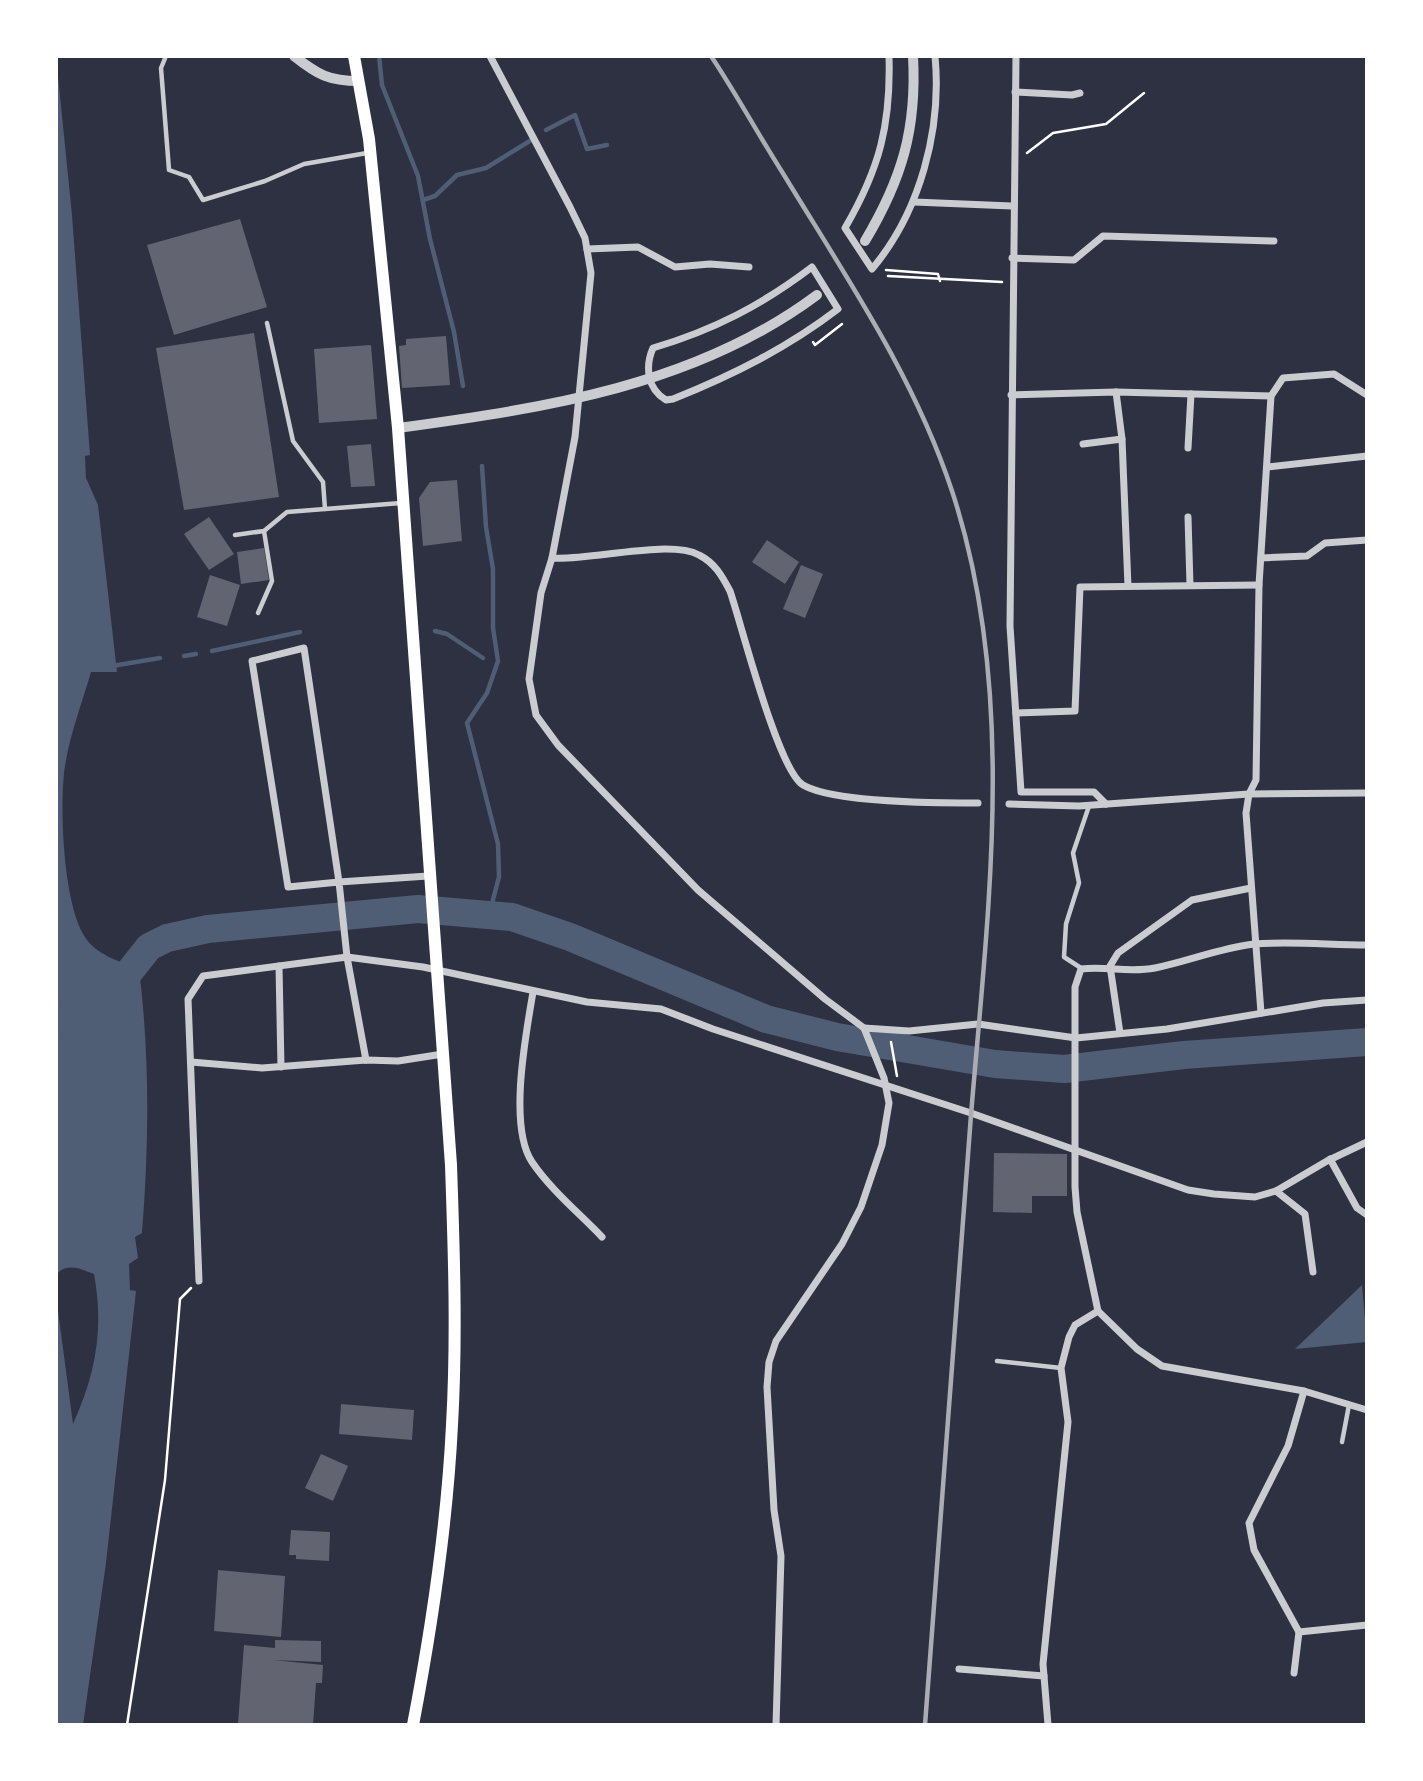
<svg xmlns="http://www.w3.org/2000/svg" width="1423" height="1781" font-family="Inter,sans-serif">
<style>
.water{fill:#4f5d75}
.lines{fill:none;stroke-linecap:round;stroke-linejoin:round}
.stream{stroke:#4f5d75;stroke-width:4.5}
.river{stroke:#4f5d75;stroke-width:28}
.building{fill:#626471}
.path{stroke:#fff;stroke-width:2.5}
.service{stroke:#caccd0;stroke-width:4.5}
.minor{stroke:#caccd0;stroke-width:7}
.tertiary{stroke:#caccd0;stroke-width:10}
.primary{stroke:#fff;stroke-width:12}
.rail{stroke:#abadb3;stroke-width:4.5}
</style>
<rect width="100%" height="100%" fill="#2d3142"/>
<g class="water">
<path d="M56,56L72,215L90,455L85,456L86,478L98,505L117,672H91C82,703 70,734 65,766C59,804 63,910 87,940C99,956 122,962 139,969C150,1057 149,1145 142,1233L135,1237L138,1258L129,1264L130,1290L136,1291L106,1563L83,1725H56V1295L73,1424C96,1373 104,1329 94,1274C80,1269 67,1262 56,1275Z"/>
<path d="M1362,1285L1367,1342L1295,1349Z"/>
</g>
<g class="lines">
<g class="stream">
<path d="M379,56L382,85L418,176L430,239L454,332L463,386"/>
<path d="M546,130L575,115L587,149L607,145"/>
<path d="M423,200L435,196L457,175L486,168L533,139"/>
<path d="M482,466L486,527L493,569V628L498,661L487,693L467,723L498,844L499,877L489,915"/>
<path d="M435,631L447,634L483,658"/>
<path d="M212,651L300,632"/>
<path d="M184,656L196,654"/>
<path d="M112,666L160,658"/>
</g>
<path class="river" d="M56,1023L63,1016L126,976L149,947L167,938L208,929L418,909L512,917L570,937L766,1019L837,1037L995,1064L1064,1069L1184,1055L1367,1042"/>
</g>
<g class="building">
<path d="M240,219L267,307L174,335L147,245Z"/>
<path d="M254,333L279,497L184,510L156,348Z"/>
<path d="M446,336L450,385L402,388L399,346L406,345V339Z"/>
<path d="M371,345L377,419L319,423L314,349Z"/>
<path d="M371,444L375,486L351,487L347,446Z"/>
<path d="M457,480L462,541L423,546L419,498L430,482Z"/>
<path d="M209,517L234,554L209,570L184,534Z"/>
<path d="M767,540L799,562L785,584L752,562Z"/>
<path d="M264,548L269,580L241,584L237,552Z"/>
<path d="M801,565L823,574L805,618L783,609Z"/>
<path d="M210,575L240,585L227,626L197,617Z"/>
<path d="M994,1153L1067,1154V1196H1032V1213L993,1212Z"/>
<path d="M341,1404L414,1410L412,1440L339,1434Z"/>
<path d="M321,1454L348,1466L333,1501L305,1488Z"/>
<path d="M291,1530L330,1532L329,1561L296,1559V1555H289Z"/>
<path d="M218,1570L285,1576L281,1637L214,1631Z"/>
<path d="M275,1640L321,1641V1662L273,1660L323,1665L322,1683H316L313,1725L238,1723L244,1645L275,1648Z"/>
</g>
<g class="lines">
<g class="path">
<path d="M1027,153L1053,133L1106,124L1144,93"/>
<path d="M886,270L938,274L940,281"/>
<path d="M888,276L1002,282"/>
<path d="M813,342L815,345L842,324"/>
<path d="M891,1042L897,1076"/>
<path d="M127,1725L165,1480L180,1299L191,1288"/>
</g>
<g class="service">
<path d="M166,56L161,68L169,170L189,177L203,200L265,181L304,164L367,153"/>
<path d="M267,323L293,441L323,482L325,509"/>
<path d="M235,535L264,531L287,512L401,503"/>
<path d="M258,613L272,581L264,531"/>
<path d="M1081,968L1064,957L1066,924L1079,883L1073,853L1089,806"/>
<path d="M997,1361L1061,1368"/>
<path d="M1342,1442L1349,1405"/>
</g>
<g class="minor">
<path d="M490,56L570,207L585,238L591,273L575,437L552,558L541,593L529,679L536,715L558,745L698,890L825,999L864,1028L884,1078L889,1103L882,1145L861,1207L842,1244L776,1341L769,1362L767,1387L774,1510L781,1556L776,1725"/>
<path d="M889,56C891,124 880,168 845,228L872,269C920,212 942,130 935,56"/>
<path d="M1016,56L1010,626L1021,792H1094L1106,804"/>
<path d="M1015,92L1072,95L1080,93"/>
<path d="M914,202L1012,206"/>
<path d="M587,249L638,247L675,267L710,264L749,267"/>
<path d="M1012,258L1074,260L1103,236L1274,241"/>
<path d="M812,267L838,309C787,348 733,375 673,399L666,400C647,389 645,366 653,348C714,330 762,305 812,267Z"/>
<path d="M1116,392L1122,439L1128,586"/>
<path d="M1011,395L1116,392L1271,396"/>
<path d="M1083,444L1122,439"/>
<path d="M1188,448L1191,394"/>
<path d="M1267,467L1367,456"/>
<path d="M1188,517L1190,585"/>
<path d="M552,558C589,561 669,539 699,555C715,563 722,576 730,591C742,626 778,770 803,785C834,803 939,803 978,803"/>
<path d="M1261,558L1307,556L1325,543L1367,540"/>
<path d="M1016,713L1075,711L1080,587L1259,585"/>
<path d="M1009,804L1079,806L1249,794L1367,793"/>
<path d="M1367,945C1330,945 1291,941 1254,944C1220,948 1189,961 1155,968C1129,973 1107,966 1081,969L1075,987V1187L1077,1212L1098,1311L1137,1349L1162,1366L1304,1391L1288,1446L1249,1523L1254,1550L1299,1632L1367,1625"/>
<path d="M279,966L281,1067"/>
<path d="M533,992C526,1034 508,1126 532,1162C551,1190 579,1213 602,1237"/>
<path d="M1261,1013L1246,813L1249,794L1256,780L1259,585L1271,396L1283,378L1334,374L1367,395"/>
<path d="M864,1028L909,1031L978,1024L1076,1038L1167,1029L1323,1003L1367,1000"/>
<path d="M1120,1033L1110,966L1118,953L1192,900L1251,888"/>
<path d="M366,1060L347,957L339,882L288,887L252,661L304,648L339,882L428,876"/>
<path d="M191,1062L262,1068L366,1060L398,1061L443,1054"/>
<path d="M1330,1159L1357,1208L1367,1215"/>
<path d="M1276,1191L1305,1214L1313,1272"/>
<path d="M199,1281L188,999L203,976L347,957L423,967L587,1002L661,1009L713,1029L971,1113L1188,1190L1214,1194L1255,1197L1276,1191L1327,1161L1367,1142"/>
<path d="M1304,1391L1367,1410"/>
<path d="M959,1669L1044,1676"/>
<path d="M1294,1673L1299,1632"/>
<path d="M1048,1725L1043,1664L1068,1422L1061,1368L1069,1337L1075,1325L1098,1311"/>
</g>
<g class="tertiary">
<path d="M294,56C318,75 329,81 359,81"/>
<path d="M865,241C902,179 917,129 913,56"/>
<path d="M398,428C545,408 695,386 817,295"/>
</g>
<path class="primary" d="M354,56L369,139L398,428L451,1165C454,1251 457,1338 452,1425C447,1526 432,1626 413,1725"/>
<path class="rail" d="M711,56C737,95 759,136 784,175C846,277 914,376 952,491C1018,691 988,909 971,1115C954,1318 942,1522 925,1725"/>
</g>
<rect width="1423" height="1781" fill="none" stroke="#ffffff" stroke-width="116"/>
</svg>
